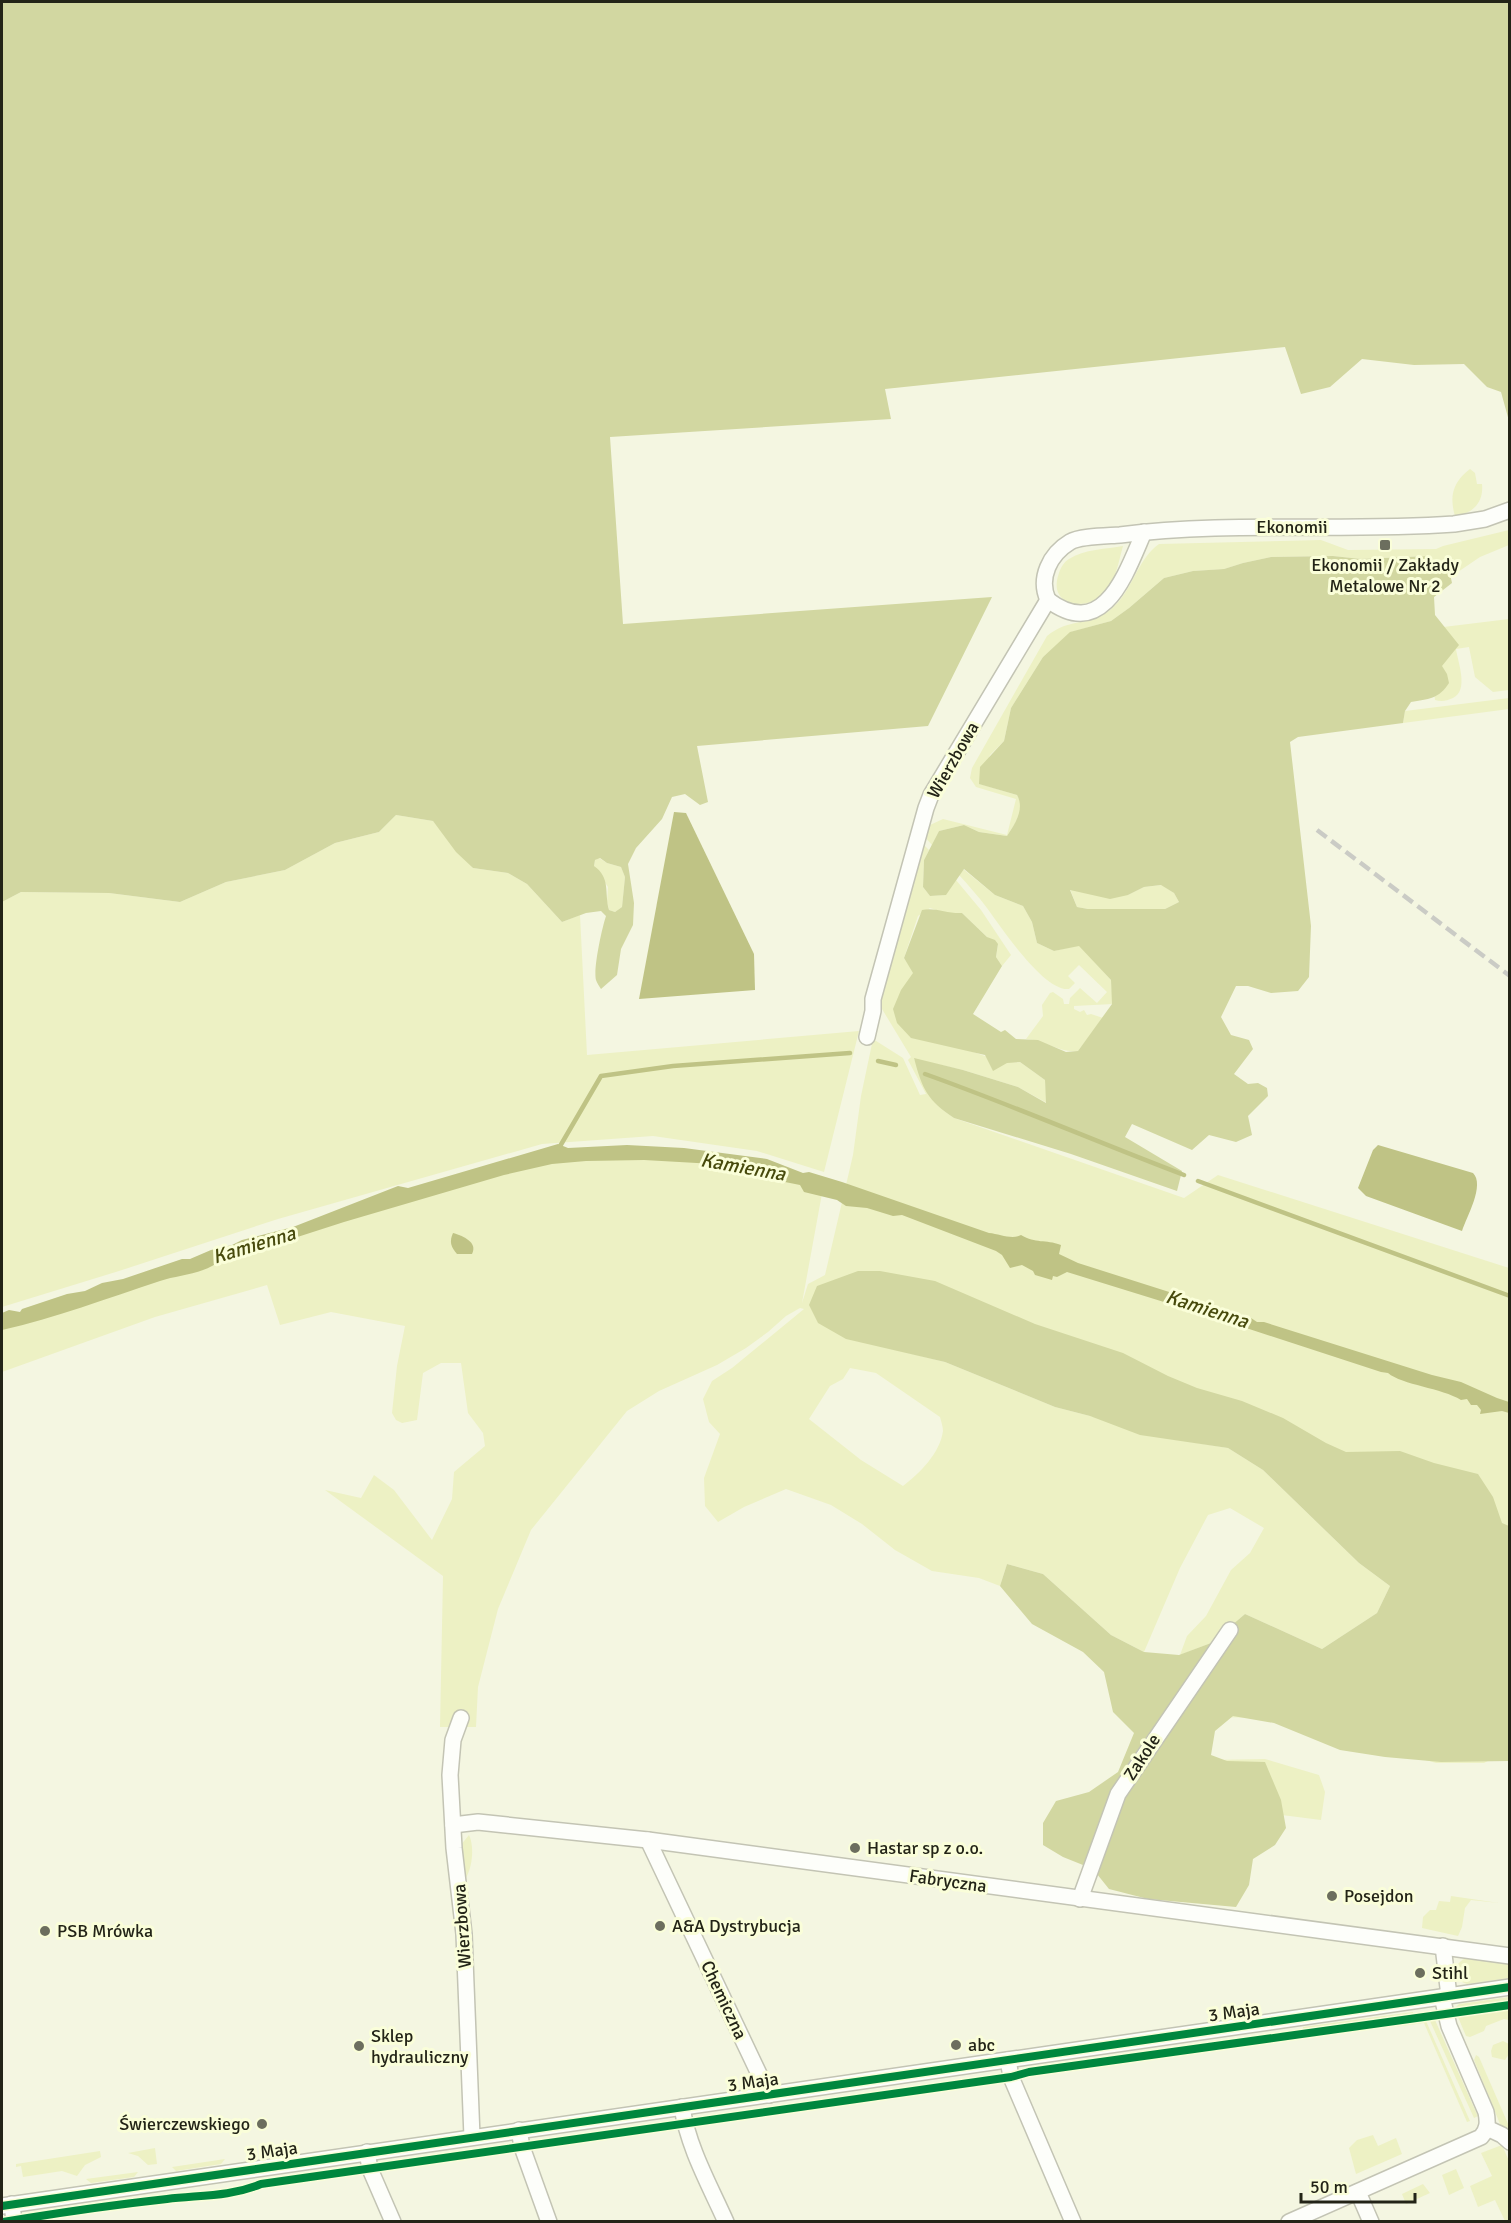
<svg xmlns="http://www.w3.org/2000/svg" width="1511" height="2223" font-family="Signika,sans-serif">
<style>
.green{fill:#edf1c4;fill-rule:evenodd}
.forest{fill:#d2d7a1;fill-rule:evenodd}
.water{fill:#bfc385}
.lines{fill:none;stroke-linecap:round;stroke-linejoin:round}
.stream{stroke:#bfc385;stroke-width:4.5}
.minor-casing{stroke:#c3c4b4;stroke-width:18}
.minor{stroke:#fdfefa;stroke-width:15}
.rail{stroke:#cacbc5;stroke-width:4.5;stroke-dasharray:12 6;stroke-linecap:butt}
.cycleway-casing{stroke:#fafed9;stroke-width:11}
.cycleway{stroke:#00873e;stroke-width:8}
.poi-dot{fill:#6c6e5e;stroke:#fafed9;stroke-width:2}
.labels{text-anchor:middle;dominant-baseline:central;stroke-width:6;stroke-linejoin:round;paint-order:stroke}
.street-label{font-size:18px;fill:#232417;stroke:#fafed9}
.poi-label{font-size:18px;fill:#232417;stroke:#fafed9;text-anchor:start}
.water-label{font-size:20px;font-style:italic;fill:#474a0c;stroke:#fafed9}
</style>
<rect width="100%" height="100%" fill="#f4f6e1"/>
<g class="green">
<path d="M1470,469L1475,473L1477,484H1482C1484,503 1472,514 1455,516C1449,496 1453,482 1470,469Z"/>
<path d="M1509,530V545L1480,557L1452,576L1428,556L1361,559L1333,556L1271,557L1243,563L1224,569L1193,571L1164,578L1129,608L1111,621L1071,632L1043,657L1011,708L1004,741L990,755L980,784L1017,795C1026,809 1015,824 1007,836L979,832L964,825L939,831L932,845L924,836L930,825L943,819L1007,835L1016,799L976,787L970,778L972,768L1047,636C1070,617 1089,627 1110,610C1132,593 1137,559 1159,544L1321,540L1348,550L1436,549L1443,546Z"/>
<path d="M1123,546C1119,560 1116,579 1107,590C1090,613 1046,608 1059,573C1061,567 1064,562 1069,559C1084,549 1107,549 1123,546Z"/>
<path d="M1509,619V690L1493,692L1475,677L1469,647L1456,649C1458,663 1469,690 1453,698C1446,701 1442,702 1435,700L1427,629Z"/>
<path d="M1509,698V709L1403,723L1405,711Z"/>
<path d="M396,815L433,821L473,868L508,873L527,884L562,922L580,915L587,1055L859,1031L824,1172L757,1151L653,1136L542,1144L278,1219L119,1271L2,1307V902L21,892L109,893L180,902L226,882L285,870L335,843L379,832Z"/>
<path d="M922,843L929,850L924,860L923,887L930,896L945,895L956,880L981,910L1011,955L1002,966L996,957L998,945L987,937L962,913L949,914L930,908L918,916L904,958L964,1049C982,1054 1001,1064 1020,1062L1045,1080L1047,1103L1018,1087L963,1070L914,1059L944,1111L954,1118L1184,1198L1218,1175L1509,1268V1754L1503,1753L1484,1763H1436L1281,1718L1209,1717L1211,1760L1265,1759L1319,1775L1325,1792L1321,1820L1118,1794L1230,1630L1370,1726L1452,1614L1232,1442L813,1312L897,1350L945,1362L1055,1407L1191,1442L1228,1448L1263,1470L1359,1563L1390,1586L1377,1613L1322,1649L1245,1614L1211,1643L1180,1655L1187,1636L1206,1616L1231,1570L1250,1553L1264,1528L1230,1508L1208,1515L1180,1568L1144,1652L1111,1635L1043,1574L1007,1564L1000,1586L979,1578L932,1571L895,1550L862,1524L831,1505L786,1489L744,1507L718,1522L705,1506L704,1478L720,1434L709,1422L703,1399L712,1381L732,1368L804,1309L800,1308L786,1316L768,1332L746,1348L717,1365L659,1391L627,1411L531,1530L498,1609L478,1687L476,1727H440L443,1576L325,1490L361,1498L374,1475L394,1490L432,1540L452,1499L454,1472L485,1446L483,1433L468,1413L461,1363H441L423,1373L417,1420L402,1423L396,1420L392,1413L397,1366L405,1326L331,1312L280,1325L267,1285L155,1317L2,1372V1325L300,1233L552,1159L654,1155L770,1171L823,1188L802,1303L808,1284L825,1275L853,1155L861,1096L873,1039L903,1058L920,1095L926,1094L908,1060L911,1057L879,1004ZM850,1368L876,1373L940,1417C941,1421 943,1427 943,1431C940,1453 920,1473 903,1486L861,1460L809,1419L830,1386L843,1379Z"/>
<path d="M599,858L607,863L621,867L625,877L622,907L615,912L609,910L607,902L608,887L594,866L595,860Z"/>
<path d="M963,869L995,895L1023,906L1032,922L1037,943L1054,951L1079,945L1111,980L1113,1004L1074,1006V1009L1080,1012L1084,1010L1087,1015L1091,1014L1103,1018L1078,1051C1059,1053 1045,1040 1026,1039L1043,1016L1042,1005L1050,993L1053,992L1063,999L1064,1004H1069L1070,998L1080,988L1097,1003L1107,992L1079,965L1068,976L1075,983L1069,989C1044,992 1001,927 987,908C978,896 969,886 959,875Z"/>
<path d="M1162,885L1174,893L1179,902L1165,909H1088L1077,907L1070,889L1128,895L1144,887Z"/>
<path d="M469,1835C475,1848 472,1870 464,1881L460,1846Z"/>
<path d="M1451,1896L1499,1903L1471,1900L1465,1908L1462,1927L1458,1936L1422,1928L1423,1917L1430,1910H1436L1439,1901L1450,1902Z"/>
<path d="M1466,1958L1509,1963V1978L1467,1984C1452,1980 1452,1964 1466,1958Z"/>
<path d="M1509,1997V2001L1454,2009L1459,2004Z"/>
<path d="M1509,2009V2020L1504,2019L1486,2026L1484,2031L1470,2037L1466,2036L1458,2017Z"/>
<path d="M1413,2012V2015L1303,2030V2027Z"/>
<path d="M1435,2020L1476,2112L1478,2116L1474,2118L1430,2021Z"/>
<path d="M1426,2021L1470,2121L1467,2122L1424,2023L1393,2027Z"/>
<path d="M1503,2041L1509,2044V2054L1505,2060L1492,2057L1491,2051L1493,2045Z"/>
<path d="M1476,2055L1479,2057L1509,2126L1506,2130L1502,2129L1474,2060Z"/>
<path d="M1373,2135L1378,2146L1396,2138L1402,2154L1356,2174L1349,2148L1357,2140Z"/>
<path d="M1502,2145L1509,2161V2221H1505L1495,2200L1478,2207L1470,2186L1492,2176L1481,2153Z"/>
<path d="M155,2148L157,2164L148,2165L138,2156L128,2153Z"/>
<path d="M100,2151L101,2157L85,2165L77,2176L62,2171L23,2177L21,2166L16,2167V2164Z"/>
<path d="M225,2159L221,2164L176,2171L172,2167Z"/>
<path d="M1456,2169L1464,2188L1449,2195L1442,2175Z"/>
<path d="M138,2172L134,2177L91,2183L86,2179Z"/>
<path d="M1423,2184L1430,2193L1406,2204L1402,2194Z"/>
</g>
<g class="forest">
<path d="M2,2H1509V421L1501,392L1487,387L1464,364L1414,365L1362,359L1330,387L1301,394L1285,347L885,389L891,419L610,437L623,624L992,597L928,726L697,746L708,802L700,805L685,794L672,797L662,819L636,848L628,864L634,903L633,925L621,949L617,975L601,989C599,986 597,983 596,980C593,969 602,928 606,916L601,911L586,913L562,922L527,884L508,873L473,868L456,852L433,821L396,815L379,832L335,843L285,870L226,882L180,902L109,893L21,892L2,902ZM600,858L607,863L621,867L625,877L622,907L615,912L609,910C604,892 611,878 594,866L595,860Z"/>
<path d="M1333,556L1361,559L1428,556L1450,574L1452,583L1434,597L1435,615L1459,645L1442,666L1447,674L1449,683C1439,699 1428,699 1411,702L1405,711L1403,723L1298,737L1290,742L1311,926L1309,977L1298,991L1271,993L1248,986H1236L1221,1017L1231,1035L1249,1040L1253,1049L1234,1074L1248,1084L1258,1083L1267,1088L1268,1096L1248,1116L1252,1135L1236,1142L1209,1135L1192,1150L1132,1124L1125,1137L1182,1171L1177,1191L1071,1154L954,1118C928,1101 922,1089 914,1058L963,1070L1018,1087L1046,1103L1045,1080L1020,1062L1007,1063L993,1071L985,1055L911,1038L897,1023L893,1009L901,990L913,973L904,958L922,910C935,907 948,914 962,913L987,937L995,940L998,944L996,957L1002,966L973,1014L1001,1032L1005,1030L1016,1039L1038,1040L1066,1052L1078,1051L1112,1004L1111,980L1079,946L1054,951L1037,943L1032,922L1023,906L995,895L964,869L946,895L930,896L923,887L924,860L939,831L964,825L979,832L1007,836C1015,824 1025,809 1017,795L979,784L980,767L1004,741L1011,708L1043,657L1070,632L1111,621L1129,608L1164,578L1193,571L1224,569L1243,563L1271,557ZM1161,885L1174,893L1179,902L1165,909H1088L1077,907L1070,890L1110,899L1128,895L1144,887Z"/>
<path d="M858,1271H880L935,1281L1035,1324L1123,1353L1168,1376L1197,1388L1242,1401L1283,1418L1326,1443L1346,1452L1400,1451L1434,1463L1478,1474L1493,1497L1502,1523L1509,1526V1761L1441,1762L1385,1757L1340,1750L1274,1723L1233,1716L1215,1731L1211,1755L1227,1761L1265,1762L1281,1800L1286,1828L1275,1845L1253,1859L1249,1885L1236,1907L1148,1899L1109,1889L1093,1869L1063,1857L1043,1845V1823L1056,1801L1089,1792L1118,1772L1134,1733L1113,1712L1104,1672L1083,1652L1032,1624L1000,1586L1007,1564L1043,1574L1111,1635L1144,1652L1179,1655L1211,1643L1245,1614L1322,1649L1377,1613L1390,1586L1359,1563L1263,1470L1228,1448L1140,1435L1090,1416L1055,1407L945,1362L846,1339L818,1323L809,1305L817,1286Z"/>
</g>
<g class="water">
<path d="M674,812L686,813L754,954L755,990L639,999Z"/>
<path d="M558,1144L568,1148L627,1145L684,1148L767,1159L803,1173L809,1172L842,1182L989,1233C1000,1234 1012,1240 1021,1235C1036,1244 1045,1239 1061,1245L1059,1254L1078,1263L1251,1318L1257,1322H1264L1432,1375L1461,1382L1497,1398L1509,1402V1413L1502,1411L1480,1414L1481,1410L1477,1405H1471L1467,1399L1461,1400C1442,1388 1402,1385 1388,1373L1381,1372L1234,1324H1226L1193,1311L1067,1272L1057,1277L1053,1276L1052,1280L1035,1275L1033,1271L1022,1265L1010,1268L1002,1255L996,1251L902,1215L893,1216L867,1208L846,1206L837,1200L804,1192L800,1185L780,1181L732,1165L644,1160L586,1161L552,1164L504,1175L344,1222L217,1263C202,1274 178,1275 160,1281C108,1298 55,1318 2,1330V1313L9,1310L20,1312L22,1309L67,1294L85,1291L102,1283L123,1279L182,1259H190L211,1250L232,1245L242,1240L293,1227L398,1186L408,1188Z"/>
<path d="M1378,1145L1473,1173C1485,1185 1467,1216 1462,1231L1366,1196L1358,1188L1373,1150Z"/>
<path d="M453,1233C463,1236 478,1242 472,1254H457C451,1247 449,1242 453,1233Z"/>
</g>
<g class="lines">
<g class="stream">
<path d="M878,1061L896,1065"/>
<path d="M925,1074C1012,1105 1097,1142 1184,1175"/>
<path d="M559,1148L601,1076L673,1066L850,1053"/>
<path d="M1198,1181L1510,1296"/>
</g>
<defs>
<g id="minor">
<path d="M1048,600C1038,578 1050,554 1070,542C1080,536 1107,536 1120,535C1231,521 1343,532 1454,524L1485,519L1510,510"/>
<path d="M1048,600C1104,642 1126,573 1144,532"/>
<path d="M867,1037L873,1011V999L926,808L931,795L1048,600"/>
<path d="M461,1718L453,1740L450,1775L454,1848L464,1934L472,2137"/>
<path d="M453,1825L478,1822L648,1840L1510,1956"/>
<path d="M648,1840L769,2095"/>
<path d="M1080,1899L1118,1794L1230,1630"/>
<path d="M1443,1946L1449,1996"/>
<path d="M1008,2060L1011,2077L1073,2222"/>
<path d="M682,2107C688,2147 709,2184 726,2222"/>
<path d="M1487,2128L1502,2135L1510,2142"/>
<path d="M519,2130L522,2147L549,2222"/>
<path d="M367,2152L370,2169L393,2222"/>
<path d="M1358,2192L1371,2222"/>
<path d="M12,2204L14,2222"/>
<path d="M2,2206L1510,1987"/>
<path d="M1289,2222L1481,2137C1488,2129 1488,2122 1486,2112L1449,2026L1442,1997"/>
</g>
</defs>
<use href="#minor" class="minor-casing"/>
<use href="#minor" class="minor"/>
<path class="rail" d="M1317,830L1510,976"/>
<defs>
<g id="cycleway">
<path d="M2,2206L1510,1987"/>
<path d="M3,2222C57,2213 112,2205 167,2199C200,2195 229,2197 261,2184L1011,2077L1029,2072L1510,2005"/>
</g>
</defs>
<use href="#cycleway" class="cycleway-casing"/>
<use href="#cycleway" class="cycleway"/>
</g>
<g class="poi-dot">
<rect x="1379" y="539" width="12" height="12" rx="3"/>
<circle cx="855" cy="1848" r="6"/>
<circle cx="1332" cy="1896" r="6"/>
<circle cx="660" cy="1926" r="6"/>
<circle cx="45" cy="1931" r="6"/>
<circle cx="1420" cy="1973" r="6"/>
<circle cx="956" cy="2045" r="6"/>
<circle cx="359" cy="2046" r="6"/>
<circle cx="262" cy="2124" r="6"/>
</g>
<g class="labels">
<g class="street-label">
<text x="1292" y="527">Ekonomii</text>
<text transform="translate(953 760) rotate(-60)">Wierzbowa</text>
<text transform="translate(1142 1757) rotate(-57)">Zakole</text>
<text transform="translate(948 1881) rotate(8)">Fabryczna</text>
<text transform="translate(462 1926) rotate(-94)">Wierzbowa</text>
<text transform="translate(724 2000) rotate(65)">Chemiczna</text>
<text transform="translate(1234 2012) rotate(-8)">3 Maja</text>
<text transform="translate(753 2082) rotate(-8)">3 Maja</text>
<text transform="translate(272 2151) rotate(-8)">3 Maja</text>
</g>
<g class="poi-label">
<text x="1385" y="565" text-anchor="middle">Ekonomii / Zakłady<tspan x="1385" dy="21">Metalowe Nr 2</tspan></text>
<text x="867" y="1848">Hastar sp z o.o.</text>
<text x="1344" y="1896">Posejdon</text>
<text x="672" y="1926">A&amp;A Dystrybucja</text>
<text x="57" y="1931">PSB Mrówka</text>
<text x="1432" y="1973">Stihl</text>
<text x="371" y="2036">Sklep<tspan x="371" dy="21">hydrauliczny</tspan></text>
<text x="968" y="2045">abc</text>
<text x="250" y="2124" text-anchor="end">Świerczewskiego</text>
</g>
<g class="water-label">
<text transform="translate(743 1167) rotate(10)">Kamienna</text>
<text transform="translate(254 1245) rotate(-17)">Kamienna</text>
<text transform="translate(1207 1309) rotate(18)">Kamienna</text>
</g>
</g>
<rect width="1511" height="2223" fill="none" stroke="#232417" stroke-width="6"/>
<path d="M1301 2193v9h114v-9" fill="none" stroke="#232417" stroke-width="3"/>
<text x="1310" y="2193" font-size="18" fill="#232417" stroke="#fafed9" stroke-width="4.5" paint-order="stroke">50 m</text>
</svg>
